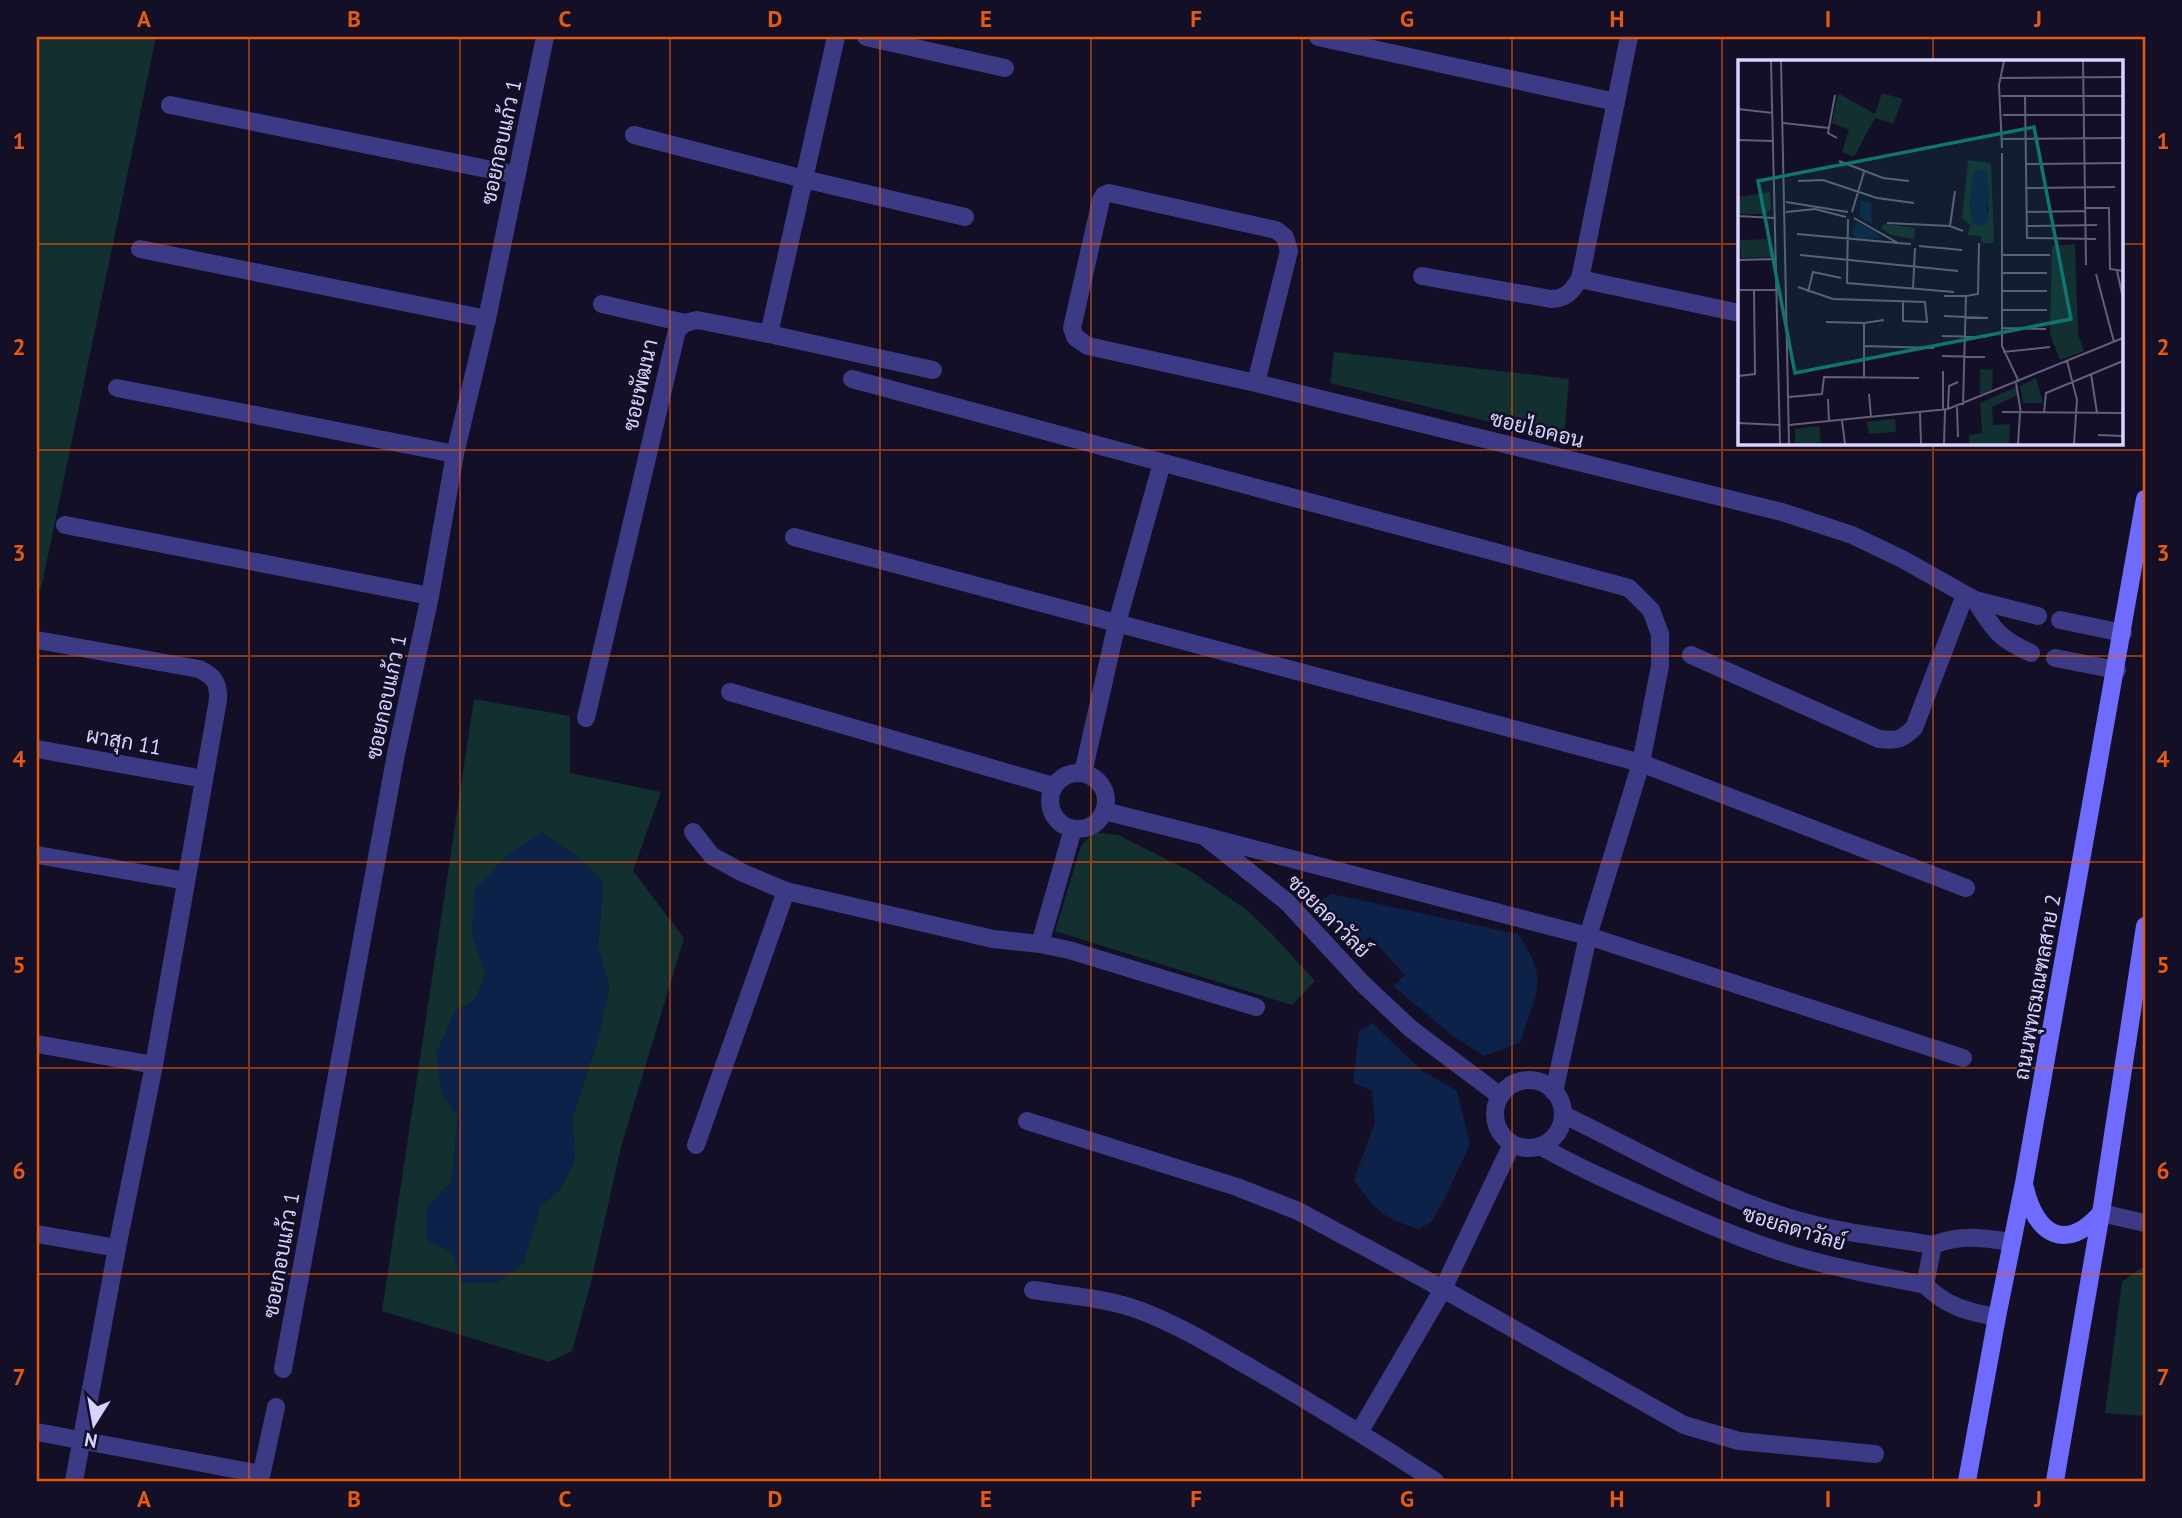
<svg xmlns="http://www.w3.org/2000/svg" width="2182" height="1518" font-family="'PT Sans',Sarabun,sans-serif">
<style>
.green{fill:#12302f;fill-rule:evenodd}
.water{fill:#0c2248}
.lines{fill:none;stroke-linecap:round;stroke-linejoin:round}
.minor{stroke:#3d3a85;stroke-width:18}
.secondary{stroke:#6f6bff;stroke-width:18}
.grid{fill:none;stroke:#e8590c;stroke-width:2;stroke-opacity:0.55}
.labels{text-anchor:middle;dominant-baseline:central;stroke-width:5;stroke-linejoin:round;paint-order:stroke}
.street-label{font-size:21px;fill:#d9d4ff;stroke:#130f26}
.inset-road{fill:none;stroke:#625e7d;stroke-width:2}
.view{fill:#0f766e;fill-opacity:0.15;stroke:#0f766e;stroke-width:3.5}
.inset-edge{fill:none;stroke:#d9d4ff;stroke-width:3.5}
.neatline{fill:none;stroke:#e8590c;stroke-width:2.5}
.grid-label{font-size:23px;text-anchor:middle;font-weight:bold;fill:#e8590c}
</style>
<rect width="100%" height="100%" fill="#130f26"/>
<g class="green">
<path d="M37,37H156L41,589H37Z"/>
<path d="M1334,352L1569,379L1564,440L1330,383Z"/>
<path d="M474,699L570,716V773L661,792L633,871L684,938L621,1147L590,1286L572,1351L549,1362L382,1311ZM603,883L598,947L609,988L598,1038L572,1118L575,1159L561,1188L540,1207L523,1264L426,1209L452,1181L458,1116L441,1093L455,1011L475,1000L486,975L472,934Z"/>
<path d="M1093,832L1118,835L1192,872L1248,911L1273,935L1315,981L1292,1005L1055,931L1081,846Z"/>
<path d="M2145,1265V1416L2105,1413L2122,1282Z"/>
</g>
<g class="water">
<path d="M542,832L580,858L603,882L598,947L609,987L598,1038L572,1118L575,1159L561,1188L540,1207L523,1264L498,1282L461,1283L453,1253L426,1240V1209L452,1181L458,1117L441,1093L436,1053L455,1011L475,999L486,976L472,934L474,891L506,856Z"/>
<path d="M1332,894L1518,934C1551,981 1535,994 1520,1043L1484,1056L1453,1036L1393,986L1405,975L1370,937L1355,946C1341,933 1324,920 1321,900Z"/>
<path d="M1372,1023L1421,1070L1457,1091L1470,1144L1444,1200L1431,1222L1419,1229C1382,1218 1376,1210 1354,1180L1375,1122L1372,1090L1353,1083L1359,1031Z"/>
</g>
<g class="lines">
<g class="minor">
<path d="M866,37L1005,68"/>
<path d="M1318,37L1616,102"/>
<path d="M170,105L517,175"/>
<path d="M634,135L804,179L965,217"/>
<path d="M140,249L487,319"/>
<path d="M1422,276L1551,299C1567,298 1571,292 1580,279L1629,37"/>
<path d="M1580,279L1739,313"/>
<path d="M602,304L685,323"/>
<path d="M769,334L933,370"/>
<path d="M852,379L1629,588L1651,610L1660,634V666L1641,763L1588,936L1554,1092"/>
<path d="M1256,383L1289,251L1285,237L1276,230L1109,193L1104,195L1101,200L1072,328L1075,337L1088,346L1256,383L1782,512L1852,535L1904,560L1975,600L2038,616"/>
<path d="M117,388L455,454"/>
<path d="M65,525L430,596"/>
<path d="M794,537L1641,763L1966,888"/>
<path d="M1975,600C1993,629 1999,639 2031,653"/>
<path d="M2060,620L2123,633"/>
<path d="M37,640L199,669C214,676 219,683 218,700L154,1065L117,1248L74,1481"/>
<path d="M1691,655L1879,739C1897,741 1901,740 1914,728L1965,595"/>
<path d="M2055,658L2117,670"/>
<path d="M730,692L1053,786"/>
<path d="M586,718L677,330L685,323L697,320L769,334L836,37"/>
<path d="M37,749L204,779"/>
<circle cx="1078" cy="801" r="28"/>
<path d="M1083,773L1117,623L1162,463"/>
<path d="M1104,811L1204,836L1287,902L1362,983L1411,1029L1499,1095"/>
<path d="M693,832L712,856L743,873L786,891L993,939L1040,944L1069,950L1256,1007"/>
<path d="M1204,836L1588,936L1963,1058"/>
<path d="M37,855L186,881"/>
<path d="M1040,944L1073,829"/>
<path d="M37,1044L154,1065"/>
<circle cx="1529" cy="1114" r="34"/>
<path d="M1564,1115C1637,1150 1709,1193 1787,1217C1834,1232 1884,1237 1933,1245C1961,1234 1983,1238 2012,1242"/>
<path d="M1027,1121L1237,1187L1298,1211L1443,1289L1684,1425L1739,1441L1875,1454"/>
<path d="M696,1145L786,891"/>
<path d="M1540,1146C1579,1168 1620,1186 1661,1204C1695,1219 1729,1234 1764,1246C1816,1265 1872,1274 1925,1285C1947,1307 1968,1312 1997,1317"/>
<path d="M2101,1213L2145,1223"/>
<path d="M37,1234L117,1248"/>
<path d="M1925,1285L1933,1245"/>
<path d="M1033,1290C1067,1295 1101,1298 1133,1308C1174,1322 1216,1348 1253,1369C1315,1405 1375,1442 1435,1481"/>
<path d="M283,1369L396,754L430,596L455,454L487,319L545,37"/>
<path d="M1360,1431L1443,1289L1512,1144"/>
<path d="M37,1432L261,1474"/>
<path d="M260,1481L276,1407"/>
</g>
<g class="secondary">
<path d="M2025,1188C2036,1235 2066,1253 2101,1213"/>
<path d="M1967,1481L1997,1317L2024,1183L2145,499"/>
<path d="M2055,1481L2101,1213L2145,926"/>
</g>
</g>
<path class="grid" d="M249,37V1481M460,37V1481M670,37V1481M880,37V1481M1091,37V1481M1302,37V1481M1512,37V1481M1722,37V1481M1933,37V61M37,244H1739M2121,244H2145M1933,443V1481M37,450H2145M37,656H2145M37,862H2145M37,1068H2145M37,1274H2145"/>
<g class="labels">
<g class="street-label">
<text transform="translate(501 142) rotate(-78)">ซอยกอบแก้ว 1</text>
<text transform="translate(640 385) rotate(-77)">ซอยพัฒนา</text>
<text transform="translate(1537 429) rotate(14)">ซอยไอคอน</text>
<text transform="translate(386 697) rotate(-78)">ซอยกอบแก้ว 1</text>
<text transform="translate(124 741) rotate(10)">ผาสุก 11</text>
<text transform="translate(1329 916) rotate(45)">ซอยลดาวัลย์</text>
<text transform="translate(2037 987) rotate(-80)">ถนนพุทธมณฑลสาย 2</text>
<text transform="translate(1794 1228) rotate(17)">ซอยลดาวัลย์</text>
<text transform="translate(281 1255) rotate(-80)">ซอยกอบแก้ว 1</text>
</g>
</g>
<g transform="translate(1738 60)">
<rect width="385" height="385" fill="#130f26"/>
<path d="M100,33L137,54L144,33L165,39L155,64L137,58L116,97L104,92L111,70L94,63ZM230,100L253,103L256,183H244L242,176L230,175L232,165L224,158ZM236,112L247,121L251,153L235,162L232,143ZM32,132L33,149L28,154H0V137ZM145,164L177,168L176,179L153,175L143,168ZM33,179L34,197L3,198L2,180ZM337,184L340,274L346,291L322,300L312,274L314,186ZM242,309L255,310L254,330L242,335ZM298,318L305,343H285L282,326ZM278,327L280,335L254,347L255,365L272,364L271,384H231V375L244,373L242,343ZM157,359L158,372L131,374L129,362ZM81,366L83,384H57V369Z" fill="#12302f" fill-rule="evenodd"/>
<path d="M243,108L249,113L252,137L248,148L251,158L244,167L235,163L232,149L236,112ZM122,140L133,143L134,164L122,157ZM119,162L133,169L144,178L118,179L114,172Z" fill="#0c2248"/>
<path class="inset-road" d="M33,1L42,384M43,1L51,384M345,1L348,205M262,18L385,17M97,35L90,73L99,78M263,36H385M287,36L289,178L358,179M0,49L35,53M265,55H385M45,63L91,68M264,79L385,78M0,80L35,81M264,88L261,25L266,1M264,93V286L281,322M101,101L145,118L171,121M288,104L385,103M60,121L85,120L139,138L176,143M288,128L377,127M48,142L110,152M347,148H371L372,209L385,211M48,152L77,149L108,157M114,152L126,112M288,152L347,151M0,156L36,158M116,158L160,183L173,184M110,159L109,223L216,232M149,163L212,166L225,171M212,166L217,131M288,166L359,165M59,174L160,183M181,186L224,190M62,195L220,211M264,195H312M0,200L38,199M379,211L385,238M264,213H309M358,214L376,282M60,227L95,239L187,242L189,262L165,261V242M175,229L177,188M0,230H40M264,231H309M70,232L75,212L103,218M206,236H228M264,250H309M206,256L250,258M88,262L126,263M264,268L308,269M204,276L248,277M126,286L196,288M265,292L312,287M204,296L247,297M329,301L339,340L336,384M205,311V350M353,314L359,353M0,316L17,314L16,230M126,317V263L146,260M278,323L283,353M131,334L133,357M51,337L84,334L86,317L181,318M90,339L91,362M225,345L228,236L240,234L241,183M219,347L220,377M210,349L211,326L220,322M264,352L385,353M182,353L183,384M306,353L308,333L385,301M104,361L107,384M0,363L42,365M51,365L210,349L385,278M360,375L385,376M206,384L207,350M280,384L282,353"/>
<path class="view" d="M296,67L333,259L57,313L20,121Z"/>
<rect width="385" height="385" class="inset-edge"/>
</g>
<rect width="2182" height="1518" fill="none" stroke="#130f26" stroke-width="77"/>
<g transform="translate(94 1424) rotate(191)" stroke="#130f26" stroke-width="5" paint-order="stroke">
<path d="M0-5L12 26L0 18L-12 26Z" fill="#d9d4ff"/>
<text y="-10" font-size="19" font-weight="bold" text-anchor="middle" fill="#d9d4ff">N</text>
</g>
<rect x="38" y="38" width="2106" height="1442" class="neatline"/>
<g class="grid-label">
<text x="144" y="27">A</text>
<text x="354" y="27">B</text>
<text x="565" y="27">C</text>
<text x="775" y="27">D</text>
<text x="986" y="27">E</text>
<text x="1196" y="27">F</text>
<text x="1407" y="27">G</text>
<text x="1617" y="27">H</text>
<text x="1828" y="27">I</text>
<text x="2038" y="27">J</text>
<text x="19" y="149">1</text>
<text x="2163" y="149">1</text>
<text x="19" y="355">2</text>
<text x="2163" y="355">2</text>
<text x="19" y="561">3</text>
<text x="2163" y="561">3</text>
<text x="19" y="767">4</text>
<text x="2163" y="767">4</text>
<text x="19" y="973">5</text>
<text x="2163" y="973">5</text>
<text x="19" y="1179">6</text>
<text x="2163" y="1179">6</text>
<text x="19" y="1385">7</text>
<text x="2163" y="1385">7</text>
<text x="144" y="1507">A</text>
<text x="354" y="1507">B</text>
<text x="565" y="1507">C</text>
<text x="775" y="1507">D</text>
<text x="986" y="1507">E</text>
<text x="1196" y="1507">F</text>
<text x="1407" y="1507">G</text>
<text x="1617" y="1507">H</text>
<text x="1828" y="1507">I</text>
<text x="2038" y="1507">J</text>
</g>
</svg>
